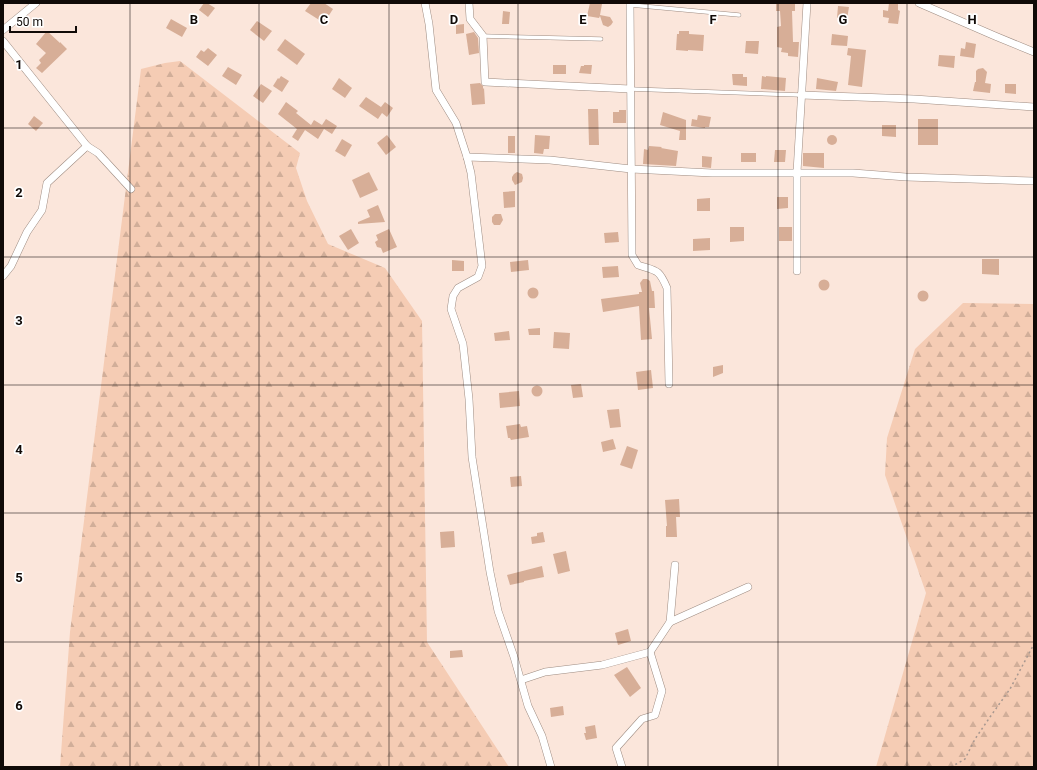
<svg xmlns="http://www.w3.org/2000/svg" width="1037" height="770" font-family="Roboto,sans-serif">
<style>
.forest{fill:url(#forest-firs)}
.building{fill:#d7ae97}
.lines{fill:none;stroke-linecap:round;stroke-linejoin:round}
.lane-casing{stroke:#9e8c82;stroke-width:4.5}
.street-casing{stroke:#9e8c82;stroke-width:8}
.path{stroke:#a7978f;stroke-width:1.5;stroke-dasharray:2 3;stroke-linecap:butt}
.lane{stroke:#fff;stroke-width:3.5}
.street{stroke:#fff;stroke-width:7}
.grid{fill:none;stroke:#100a07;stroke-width:1;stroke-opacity:0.55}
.grid-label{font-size:13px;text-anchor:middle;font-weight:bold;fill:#100a07;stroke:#fff;stroke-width:3.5;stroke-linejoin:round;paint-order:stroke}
</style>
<defs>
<pattern id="forest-firs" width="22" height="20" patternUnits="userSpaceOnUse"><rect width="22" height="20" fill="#f5ccb4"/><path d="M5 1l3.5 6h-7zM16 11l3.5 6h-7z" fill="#d1ae99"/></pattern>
</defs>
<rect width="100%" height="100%" fill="#fbe6db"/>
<g class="forest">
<path d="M180,61L300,153L296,168L307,201L328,244L385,268L422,321L427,642L509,767H60L70,632L141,69L165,63Z"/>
<path d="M963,303L1034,304V767H876L926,593L885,475L887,438L915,349Z"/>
</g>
<g class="building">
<path d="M204,3H207L215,8L208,17L199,10Z"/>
<path d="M311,3H324L333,9L324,23L305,11Z"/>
<path d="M590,3L602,4L600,15L610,17L613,22L611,25L608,27L603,25L600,16L599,18L587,16Z"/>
<path d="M776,3H795V11H792L793,42H799L798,57L788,56V53L781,52L782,48L777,47V27L781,26L780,11H776Z"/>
<path d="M889,3L898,4V10L900,11L898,24L888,23L889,18L883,17V10L888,11Z"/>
<path d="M838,6L849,7L847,19L837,18Z"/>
<path d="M503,11L510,12L509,24H502Z"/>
<path d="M171,19L187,28L182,37L166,28Z"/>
<path d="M257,21L272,31L264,41L250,30Z"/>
<path d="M464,24V33L456,34V25Z"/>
<path d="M47,31L60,43V42L67,49L42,73L36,68L41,63L39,60L46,53L36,44Z"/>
<path d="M679,31H689V34L704,35L703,51L688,50V51L676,50L677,34H679Z"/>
<path d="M474,32L478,38L479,53L469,55L466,34Z"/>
<path d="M832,34L848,36L847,46L831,45Z"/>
<path d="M285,39L305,54L297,65L277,50Z"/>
<path d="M746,41H759L758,54L745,53Z"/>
<path d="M966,42L976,44L974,58L960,56L961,48L965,49Z"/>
<path d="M208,48L217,55L208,66L196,57L201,50L204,52Z"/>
<path d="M848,48L866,50L862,87L848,85L851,56L847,55Z"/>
<path d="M939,55L955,56L954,68L938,66Z"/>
<rect x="553" y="65" width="13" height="9"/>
<path d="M584,65H592L591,74L579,73L581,66H584Z"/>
<path d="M228,67L242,75L236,85L222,76Z"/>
<path d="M983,68L987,72L985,83L991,84L990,93L973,91L975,82H976V71L978,69Z"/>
<path d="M732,74H743V77H747V86L733,85Z"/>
<path d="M281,76L289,81L282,92L273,86L278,78L279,79Z"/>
<path d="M762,76L766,77V76L786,78L785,91L761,89Z"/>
<path d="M339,78L352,88L345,98L332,89Z"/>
<path d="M817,78L838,82L836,91L816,89Z"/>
<path d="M480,83L483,86V89L484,88L485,104L472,105L470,84Z"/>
<path d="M261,84L272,91L263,103L253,96Z"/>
<path d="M1005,84H1016V94L1005,93Z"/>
<path d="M366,97L381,107L385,102L393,108L387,117L382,113L378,119L359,106Z"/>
<path d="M286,102L298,111L296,113L311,125L314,120L322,125L326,119L337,126L332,134L324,129L318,139L305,130L298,141L292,137L297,129L278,114Z"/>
<path d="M588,109H598L599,145H589Z"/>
<path d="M619,110H626V123H613V112H619Z"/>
<path d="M663,112L686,120V140H679L680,131L660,125Z"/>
<path d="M698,115L711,117L709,127H705V128L691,126L692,119L697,120Z"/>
<path d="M34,116L43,123L36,131L28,124Z"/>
<rect x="918" y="119" width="20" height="26"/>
<path d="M882,125H896V137L882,136Z"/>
<circle cx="832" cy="140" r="5"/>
<path d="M387,135L396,147L386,155L377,143Z"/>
<path d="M535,135L550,136L549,149H544L543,154L534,153Z"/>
<rect x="508" y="136" width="7" height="17"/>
<path d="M342,139L352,145L345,157L335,151Z"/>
<path d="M649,146L662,147L661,148L678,151L676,166L643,164L644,149L648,150Z"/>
<path d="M775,150H786L785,162H774Z"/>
<rect x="741" y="153" width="15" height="9"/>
<path d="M803,153H824V168L803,166Z"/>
<path d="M702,156L712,157L711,168L702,167Z"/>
<path d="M369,172L378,190L360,198L352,180Z"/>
<path d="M517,172L522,174L523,178L522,182L515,185L512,180V177L514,174Z"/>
<path d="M515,191V207L504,208L503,192Z"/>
<path d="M777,197H788V208L777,209Z"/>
<path d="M710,198V211H697V199Z"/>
<path d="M378,205L385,222L358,224V222L370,217L367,210Z"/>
<path d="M495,214H501L503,220L500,225H494L492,222V217Z"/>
<path d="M730,227H744V241L730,242Z"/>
<rect x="779" y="227" width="13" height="14"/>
<path d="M351,229L359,243L348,250L339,236Z"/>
<path d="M389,229L397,247L383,253L381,248L377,247L375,242L378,240L376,235Z"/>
<path d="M618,232L619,242L605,243L604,233Z"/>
<path d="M710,238V250L693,251V239Z"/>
<path d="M982,259H999V275L982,274Z"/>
<path d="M452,260L464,261V271H452Z"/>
<path d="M528,260L529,270L511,272L510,262Z"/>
<path d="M618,266L619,277L603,278L602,267Z"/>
<path d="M643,279H647L650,281L652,291H654L655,308H649L652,339L641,340L639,306L603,312L601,299L639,294V292H642L640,283Z"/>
<circle cx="824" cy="285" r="5.5"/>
<circle cx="533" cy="293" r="5.5"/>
<circle cx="923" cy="296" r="5.5"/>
<path d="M540,328V335H529L528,329Z"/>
<path d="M509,331L510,340L495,341L494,333Z"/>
<path d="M554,332L570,333L569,349L553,348Z"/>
<path d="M723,365V373L713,377V367Z"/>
<path d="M651,370L653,388L638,390L636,372Z"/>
<path d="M581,384L583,397L573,398L571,385Z"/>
<circle cx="537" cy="391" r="5.5"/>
<path d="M519,391L520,406L500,408L499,393Z"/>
<path d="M619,409L621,427L610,428L607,410Z"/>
<path d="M520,424L521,427L527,426L529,437L511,440L510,438H508L506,426Z"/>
<path d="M613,439L616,449L603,452L601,442Z"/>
<path d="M627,446L638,450L632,469L620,465Z"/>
<path d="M521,476L522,486L511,487L510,477Z"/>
<path d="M679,499L680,517H676L677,537H666V526H667L665,500Z"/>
<path d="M454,531L455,547L441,548L440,532Z"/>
<path d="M543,532L545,542L532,544L531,537L537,536V533Z"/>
<path d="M566,551L570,571L558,574L553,554Z"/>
<path d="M542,566L544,577L524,581V582L510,585L507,575Z"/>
<path d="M628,629L631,641L618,645L615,633Z"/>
<path d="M462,650L463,657L450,658V651Z"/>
<path d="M627,667L641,688L630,697L614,675Z"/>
<path d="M563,706L564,715L551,717L550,708Z"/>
<path d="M595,725L597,738L586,740L584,733H586L585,727Z"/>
</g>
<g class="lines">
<defs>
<g id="lane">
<path d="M631,5L739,15"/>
<path d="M483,36L601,39"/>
<path d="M630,89L801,95"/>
</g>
<g id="street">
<path d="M425,3L429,24L436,90L456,123L467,157L471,173L482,266L478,277L458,288L453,296L451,309L463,344L469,399L472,457L490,572L498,611L514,657L528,706L542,736L551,767"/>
<path d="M469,3L470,19L483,36L485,82L630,89"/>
<path d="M630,3L632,255L638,265C657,271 659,269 667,288L669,384"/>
<path d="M919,3L995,36L1034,52"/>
<path d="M3,30L36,3"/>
<path d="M3,41L87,146L98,153L131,189"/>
<path d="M801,95L914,99L1034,107"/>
<path d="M467,157L550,160L631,169L712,173H853L906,177L1034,181"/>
<path d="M797,271V172L807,3"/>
<path d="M3,276L11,266L27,232L42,210L47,183L87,146"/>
<path d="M670,622L675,565"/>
<path d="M650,652L670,622L748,587"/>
<path d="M521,680L545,672L602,665L650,652L662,691L655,715L642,719L616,748L622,767"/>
</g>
</defs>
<use href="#lane" class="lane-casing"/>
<use href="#street" class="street-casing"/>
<path class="path" d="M951,767L965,759L975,739L990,717L1010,689L1034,644"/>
<use href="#lane" class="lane"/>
<use href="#street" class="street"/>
</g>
<path class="grid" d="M130,3V767M259,3V767M389,3V767M518,3V767M648,3V767M778,3V767M907,3V767M3,128H1034M3,257H1034M3,385H1034M3,513H1034M3,642H1034"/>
<g class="grid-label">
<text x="194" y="24">B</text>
<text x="324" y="24">C</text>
<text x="454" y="24">D</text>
<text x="583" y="24">E</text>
<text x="713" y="24">F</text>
<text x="843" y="24">G</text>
<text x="972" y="24">H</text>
<text x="19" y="69">1</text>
<text x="19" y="197">2</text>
<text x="19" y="325">3</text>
<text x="19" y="454">4</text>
<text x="19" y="582">5</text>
<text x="19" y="710">6</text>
</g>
<rect width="1037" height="770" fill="none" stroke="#100a07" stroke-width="8"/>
<path d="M10 26v6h66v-6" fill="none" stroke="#100a07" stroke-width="2"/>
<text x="16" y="26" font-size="12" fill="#100a07" stroke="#ffffff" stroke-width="3" paint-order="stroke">50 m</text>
</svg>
